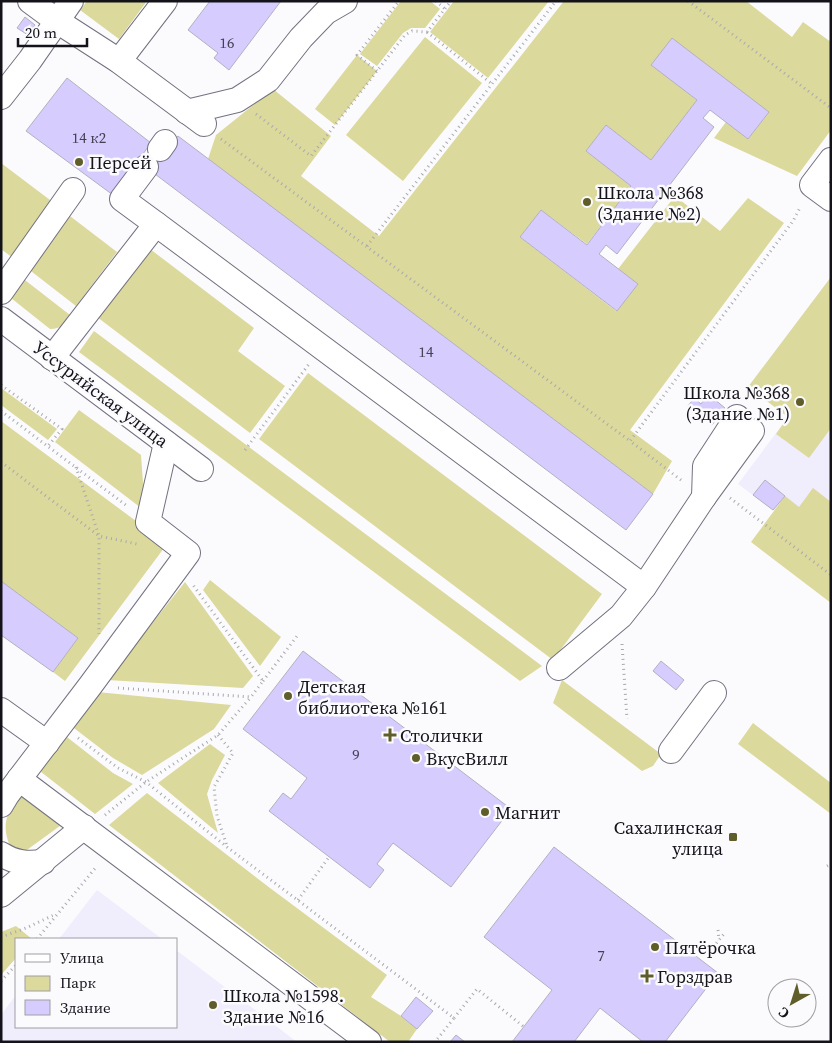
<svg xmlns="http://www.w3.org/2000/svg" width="832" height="1043" font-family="'Source Serif 4',serif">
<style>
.built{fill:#f0edfc}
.green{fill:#dbd99c}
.building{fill:#d6ccfe;stroke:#b3b0c0}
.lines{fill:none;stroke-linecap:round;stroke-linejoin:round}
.minor-casing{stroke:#73717f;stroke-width:26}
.path{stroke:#a9a9ad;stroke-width:3;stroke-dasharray:1 4;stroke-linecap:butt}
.minor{stroke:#fff;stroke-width:24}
.poi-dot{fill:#5f5d2a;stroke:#fbfbfe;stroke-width:2}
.labels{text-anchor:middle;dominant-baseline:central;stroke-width:5;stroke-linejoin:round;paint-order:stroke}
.number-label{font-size:15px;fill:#444152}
.poi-label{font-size:18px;fill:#141319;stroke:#fbfbfe;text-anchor:start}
.street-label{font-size:18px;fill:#141319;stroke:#fbfbfe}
</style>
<rect width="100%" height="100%" fill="#fbfbfe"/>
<g class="built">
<path d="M831,277V553L738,484L788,417L748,387Z"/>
<path d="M97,890L162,939H59Z"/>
<path d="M176,950L297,1042H1V1015L16,995V1027H176Z"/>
</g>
<g class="green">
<path d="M87,1H147L119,39L80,10Z"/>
<path d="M401,1H430L440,9L425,28H411L403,33L377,66L360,54Z"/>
<path d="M454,1H549L488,78L430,32Z"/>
<path d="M564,1H746L792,37L803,22L831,42V130L797,176L714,138L726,122L748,139L769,112L652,65L697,100L651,160L606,125L586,151L631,186L587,244L541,210L520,237L616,311L638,284L618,269L675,196L720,231L748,198L784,223L630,430L672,461L653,494L208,159L216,135L273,89L331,136L301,176L379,236Z"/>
<path d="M425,37L482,83L403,181L346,135Z"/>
<path d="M357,55L377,71L335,125L315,109Z"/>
<path d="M1,163L54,203L13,258L1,249Z"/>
<path d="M66,213L117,252L76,306L27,268Z"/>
<path d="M150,249L254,328L238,351L285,386L250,433L97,317Z"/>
<path d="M21,277L70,315C65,324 61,329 50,329L11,298Z"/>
<path d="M831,277V428L809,458L776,434L788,417L748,387Z"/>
<path d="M94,331L542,666L520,681L79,352Z"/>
<path d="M308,373L602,594L553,660L259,439Z"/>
<path d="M1,388L57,429L48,440L1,405Z"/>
<path d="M79,410L141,455L145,511L55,442Z"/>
<path d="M1,421L167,544L65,681L53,672L78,638L1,581Z"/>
<path d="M813,488L831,502V603L751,542L785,496L799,507Z"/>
<path d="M210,580L281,637L260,666L203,590Z"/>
<path d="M185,582L253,676L243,688L107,680Z"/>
<path d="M562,680L661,754L653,766L642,771L553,703Z"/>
<path d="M97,692L231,705L214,729L142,775L113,758L70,725Z"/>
<path d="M753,723L831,783V814L738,744Z"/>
<path d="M63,734L113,773L133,784L95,814L36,768Z"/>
<path d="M210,744L225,755L212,780L207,794L218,833L158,783Z"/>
<path d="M22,790L64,823L24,852L10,846C0,822 9,809 22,790Z"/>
<path d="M147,793L270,888L387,975L371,997L401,1016L417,1029L408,1042H390L109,825Z"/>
<path d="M16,926L32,939H16V958L1,975V932Z"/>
</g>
<g class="building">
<path d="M210,1H281L229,70L214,58L218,53L188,30Z"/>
<path d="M25,17L35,25L28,35L17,28Z"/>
<path d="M672,38L769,112L748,139L710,110L703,118L714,127L617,254L606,245L599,254L638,284L617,311L520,237L541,210L587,245L631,186L586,151L606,125L651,160L697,100L651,65Z"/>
<path d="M67,78L151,143L113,195L26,131Z"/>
<path d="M178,136L653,494L626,530L151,171Z"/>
<path d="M708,394L725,408L712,425L688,406L694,398L701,404Z"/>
<path d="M765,480L785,496L773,510L753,495Z"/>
<path d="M1,581L78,638L53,672L1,635Z"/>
<path d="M303,651L511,809L451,887L393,843L377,864L384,870L370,888L269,811L283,793L291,799L307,778L243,729Z"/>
<path d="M661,661L684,680L676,690L653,671Z"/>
<path d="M554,847L718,973L665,1042H643L600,1008L574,1042H512L552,990L484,937Z"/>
<path d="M416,997L433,1011L417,1029L401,1016Z"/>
<path d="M456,1035L465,1042H450Z"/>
</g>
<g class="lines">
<defs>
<g id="minor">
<path d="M30,1L57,21L119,61L204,124"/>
<path d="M119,61L165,1"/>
<path d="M1,97L30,60L71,1"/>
<path d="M187,112L237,100L268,80L301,38L326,12L345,1"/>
<path d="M160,149L165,142"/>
<path d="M831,160L812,185L831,199"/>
<path d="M156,224L644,587L621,616L559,668"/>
<path d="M1,292L73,190"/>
<path d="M1,319L201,469"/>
<path d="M52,358L156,224L122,199L146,167"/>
<path d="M704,497L705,466L737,417"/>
<path d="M644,587L704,497L752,431"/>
<path d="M1,710L47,743"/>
<path d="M671,751L714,693"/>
<path d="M19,779L369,1042"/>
<path d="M1,805L7,795L90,686L188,553L148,522L166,443"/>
<path d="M1,854C15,863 27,864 43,862"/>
<path d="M1,895L84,827"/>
</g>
</defs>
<use href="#minor" class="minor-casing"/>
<g class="path">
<path d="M436,1L445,9"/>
<path d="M688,1L831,108"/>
<path d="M427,32L492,84"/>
<path d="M377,71L357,55L399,1"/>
<path d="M256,114L311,156L405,35L412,31L427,32L451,1"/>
<path d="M1,136H2"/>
<path d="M221,139L630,441"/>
<path d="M367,246L556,1"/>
<path d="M1,385L62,429L48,446"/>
<path d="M1,411L127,506"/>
<path d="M245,450L309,364"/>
<path d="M1,462L99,536L137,544"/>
<path d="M76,467L99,536V634"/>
<path d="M681,480L630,441L793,221L801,206"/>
<path d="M730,498L831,575"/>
<path d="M622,644L627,719"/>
<path d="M263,681L297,636"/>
<path d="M118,688L251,697L263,681L193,585"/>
<path d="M218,735L233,753L214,787L217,816L227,846"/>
<path d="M78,738L118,768L146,782L227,847L454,1018L435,1042"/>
<path d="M105,815L146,782L218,735L251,697"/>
<path d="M827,866L831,864"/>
<path d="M298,900L329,857"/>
<path d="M718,930L719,940"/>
<path d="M1,937L26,928L56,914"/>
<path d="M37,939L97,866"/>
<path d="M710,951L724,934"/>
<path d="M1,981L16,965"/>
<path d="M454,1018L477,989L524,1027"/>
</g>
<use href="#minor" class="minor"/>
</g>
<g class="poi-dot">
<circle cx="79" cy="162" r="5"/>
<circle cx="587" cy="202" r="5"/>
<circle cx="800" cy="402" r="5"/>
<circle cx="288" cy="696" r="5"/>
<path d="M387.5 727.5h5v5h5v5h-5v5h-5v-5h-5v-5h5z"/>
<circle cx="416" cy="758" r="5"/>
<circle cx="485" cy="812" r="5"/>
<rect x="728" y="832" width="10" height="10" rx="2.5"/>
<circle cx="655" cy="947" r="5"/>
<path d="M644.5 968.5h5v5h5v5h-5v5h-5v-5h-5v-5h5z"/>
<circle cx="213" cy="1005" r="5"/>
</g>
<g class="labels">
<g class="number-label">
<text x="227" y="42">16</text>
<text x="89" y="137">14 к2</text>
<text x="426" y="351">14</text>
<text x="356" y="754">9</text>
<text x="601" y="955">7</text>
</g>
<g class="poi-label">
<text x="89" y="162">Персей</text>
<text x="597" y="192">Школа №368<tspan x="597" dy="21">(Здание №2)</tspan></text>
<text x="790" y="392" text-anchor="end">Школа №368<tspan x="790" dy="21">(Здание №1)</tspan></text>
<text x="298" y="686">Детская<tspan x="298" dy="21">библиотека №161</tspan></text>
<text x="400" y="735">Столички</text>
<text x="426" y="758">ВкусВилл</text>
<text x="495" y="812">Магнит</text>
<text x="723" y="827" text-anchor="end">Сахалинская<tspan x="723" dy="21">улица</tspan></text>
<text x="665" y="947">Пятёрочка</text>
<text x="657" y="976">Горздрав</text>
<text x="223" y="995">Школа №1598.<tspan x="223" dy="21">Здание №16</tspan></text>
</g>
<g class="street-label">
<text transform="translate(101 394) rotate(37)">Уссурийская улица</text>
</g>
</g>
<rect width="832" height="1043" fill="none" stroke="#141319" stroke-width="5"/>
<rect x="15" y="938" width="162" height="90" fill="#fbfbfe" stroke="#9f9ea2"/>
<rect x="25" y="954" width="25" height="8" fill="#ffffff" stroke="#9f9ea2"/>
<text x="60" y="963" font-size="15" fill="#141319">Улица</text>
<rect x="25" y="976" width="25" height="15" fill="#dbd99c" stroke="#9f9ea2"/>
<text x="60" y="988" font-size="15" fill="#141319">Парк</text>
<rect x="25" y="1000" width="25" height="15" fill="#d6ccfe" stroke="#9f9ea2"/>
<text x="60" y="1013" font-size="15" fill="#141319">Здание</text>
<g transform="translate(792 1003) rotate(219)"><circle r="24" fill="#fbfbfe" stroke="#9f9ea2"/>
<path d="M0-4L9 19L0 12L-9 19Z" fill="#5f5d2a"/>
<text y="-8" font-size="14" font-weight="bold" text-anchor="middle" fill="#141319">С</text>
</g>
<path d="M18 38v8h69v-8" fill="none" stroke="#141319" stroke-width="2.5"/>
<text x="25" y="38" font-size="15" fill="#141319" stroke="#fbfbfe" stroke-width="4" paint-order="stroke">20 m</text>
</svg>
